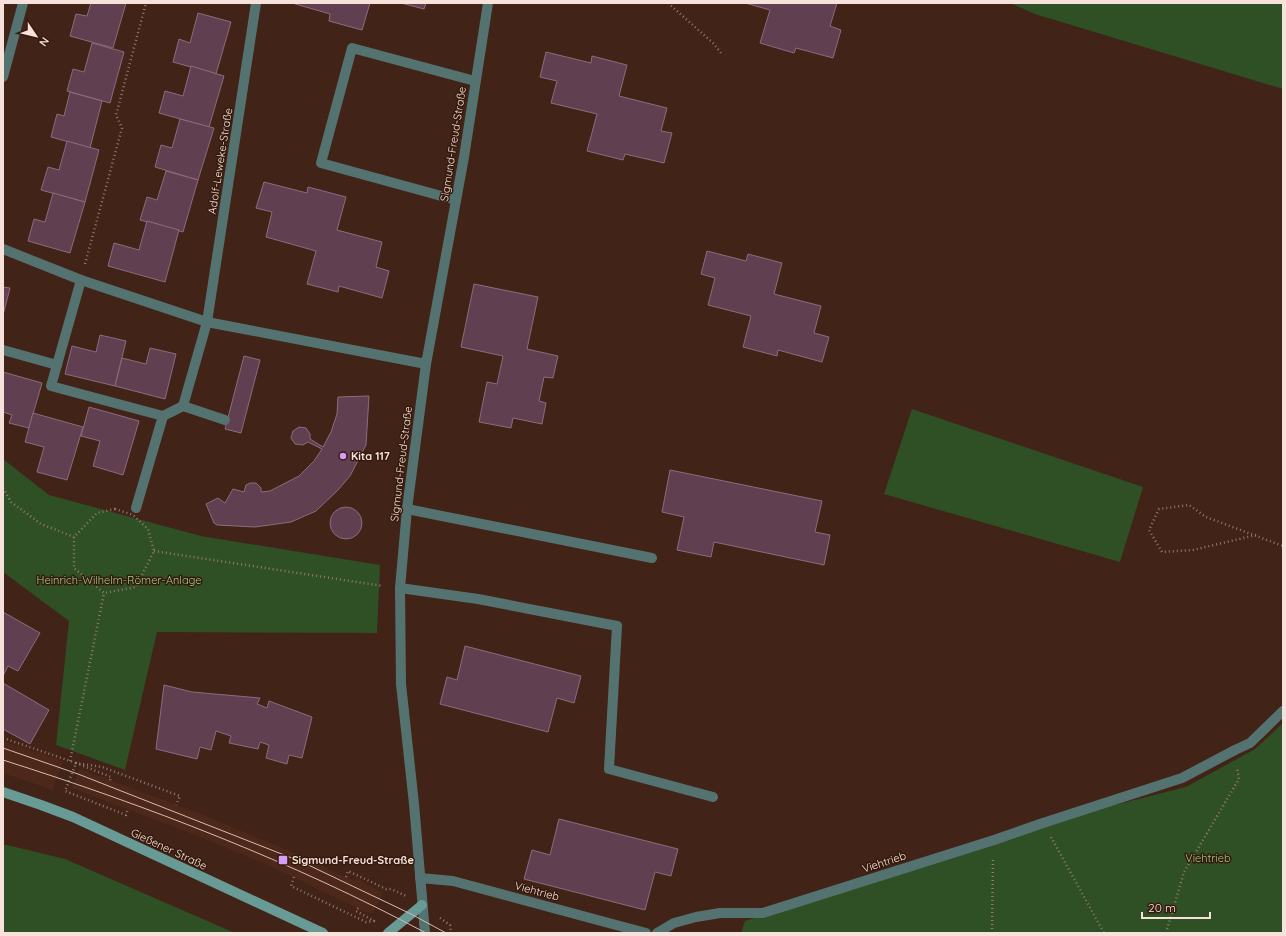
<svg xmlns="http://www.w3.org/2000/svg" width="1286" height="936" font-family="Quicksand,sans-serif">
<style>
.built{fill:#4d281a}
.green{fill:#2f4f25}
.building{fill:#604050;stroke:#8e6b7c}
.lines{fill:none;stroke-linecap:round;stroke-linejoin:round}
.path{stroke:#937a70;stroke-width:2.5;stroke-dasharray:1 3;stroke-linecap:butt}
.service{stroke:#547370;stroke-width:10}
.minor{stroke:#547370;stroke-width:10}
.secondary{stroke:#689a96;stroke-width:10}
.tram{stroke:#d2bcb3;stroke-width:1}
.poi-dot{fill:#d79bf9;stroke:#361a0e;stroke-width:1.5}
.labels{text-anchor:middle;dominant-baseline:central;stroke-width:3;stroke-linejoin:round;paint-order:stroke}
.street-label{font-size:11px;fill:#f6e2da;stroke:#361a0e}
.poi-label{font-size:11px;font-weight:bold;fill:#f6e2da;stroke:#361a0e;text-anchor:start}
.park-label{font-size:11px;fill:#99cf8a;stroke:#361a0e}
</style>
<rect width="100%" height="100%" fill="#412318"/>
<g class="built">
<path d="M3,741L63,761L53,790L3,773Z"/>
<path d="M80,769L206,816L301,856L354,881L356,878L383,893L373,913L366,912L268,865L185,831L72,788Z"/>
</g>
<g class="green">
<path d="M1010,3H1283V89L1035,14Z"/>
<path d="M912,409L1143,487L1120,562L884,494Z"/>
<path d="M3,459L49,495L201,536L380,565L377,633L157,632L125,770L56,745L69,621L3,572Z"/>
<path d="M1283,723V933H741L745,921L994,840L1043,823L1186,787L1255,749Z"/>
<path d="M3,844L65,859L235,933H3Z"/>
</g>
<g class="building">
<path d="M91,3H126L113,48L70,36L76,14L87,16Z"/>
<path d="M292,3H370L362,30L329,21L330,14Z"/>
<path d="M401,3H426L424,9Z"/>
<path d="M745,3H837L830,26L841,30L833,58L796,48L794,53L760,43L770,10Z"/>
<path d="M198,13L231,22L216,74L173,62L179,39L190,43Z"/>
<path d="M92,43L124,52L110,103L67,91L73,69L84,72Z"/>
<path d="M546,52L591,63L592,56L627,65L619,96L667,108L661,131L672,133L664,163L625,154L623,160L587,151L597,114L551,103L557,81L540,77Z"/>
<path d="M191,66L224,76L209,127L159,113L165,91L183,96Z"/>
<path d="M70,92L102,101L90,148L51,137L57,114L64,116Z"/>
<path d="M180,119L214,128L198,180L155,167L161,145L172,148Z"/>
<path d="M67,141L99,150L85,202L41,190L48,167L59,170Z"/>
<path d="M166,171L198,180L183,232L140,220L147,197L157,200Z"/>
<path d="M264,182L307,193L308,187L346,197L337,230L382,242L376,267L389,271L382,298L339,286L338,292L307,284L316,251L266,237L272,212L256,208Z"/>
<path d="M53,193L85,202L70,253L28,241L34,219L45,222Z"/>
<path d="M147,221L179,230L165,282L108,266L114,243L139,250Z"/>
<path d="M707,251L746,261L748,254L782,263L774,294L821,306L814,333L829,337L822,362L778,350L777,356L743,347L751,316L708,305L715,278L701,274Z"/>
<path d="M474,284L538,297L527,349L558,356L553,378L544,377L539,401L546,403L542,424L513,418L511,428L479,422L487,382L497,384L503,356L461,347Z"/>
<path d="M3,287L10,288L3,315Z"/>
<path d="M100,335L126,341L115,386L65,374L72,346L96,352Z"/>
<path d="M150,348L176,354L165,399L115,386L122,358L146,364Z"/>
<path d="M244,356L260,360L241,433L225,429Z"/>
<path d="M3,372L42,383L29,428L9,423L12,415L3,412Z"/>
<path d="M369,396L366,445L350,476L338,490L316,511L291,522L255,527L217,525L214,523L206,504L218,498L225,503L233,489L244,492L246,485L250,483H256L261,488V492L270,491L299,476L314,461L322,449L308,442L303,445L295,444L291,438L293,431L299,427L306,428L310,434V439L323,447L331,432L337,414L338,397Z"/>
<path d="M89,407L139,421L123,475L93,466L100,441L81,436Z"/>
<path d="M33,413L83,427L67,480L37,472L44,447L25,442Z"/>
<path d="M670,470L822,501L815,532L830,535L824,565L714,542L711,557L677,550L684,517L662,512Z"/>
<circle cx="346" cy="523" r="16"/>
<path d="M3,612L40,633L18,671L8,666L3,676Z"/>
<path d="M465,646L581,676L574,703L557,698L548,732L440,704L447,677L457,680Z"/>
<path d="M3,683L49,710L30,744L3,729Z"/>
<path d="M164,685L192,692L260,698L257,704L267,708L269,701L312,717L302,758L289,755L287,764L266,758L269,745L260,742L258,749L229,743L231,736L216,731L211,750L200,747L197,759L156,749Z"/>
<path d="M559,819L678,849L671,876L655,872L645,910L524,879L532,850L550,855Z"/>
</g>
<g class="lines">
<g class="path">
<path d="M668,3L713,43L721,53"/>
<path d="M85,264L122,128L116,115L146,3"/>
<path d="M3,488L11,502L41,524L74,537"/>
<path d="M115,509L133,515L148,529L154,551L136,587L104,593L74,568V537L97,513Z"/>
<path d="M1256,535L1193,550L1162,552L1149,530L1159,509L1189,505L1206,517L1283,546"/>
<path d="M154,551L383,586"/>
<path d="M3,738L76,763L65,791L126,815L128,809"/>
<path d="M70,761L104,593"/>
<path d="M110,780L111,777L76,763L102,767L180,796L176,805"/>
<path d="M1051,837L1104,933"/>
<path d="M294,877L291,886L366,922L374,921L356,911L358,908"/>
<path d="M346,877L348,871L386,889H391L406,896"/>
<path d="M440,918L450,925L451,933"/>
<path d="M992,933L993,858"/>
<path d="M1166,933L1184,872L1239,779L1237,768"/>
</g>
<g class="service">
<path d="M456,200L321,163L352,48L475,81"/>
<path d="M183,406L225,420"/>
<path d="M407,509L652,558"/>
<path d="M400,588L478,599L617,626L609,769L713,797"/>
<path d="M420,878L453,881L646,933"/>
<path d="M657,933L674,923L696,917L720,913H763L994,840L1043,823L1182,778L1235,750L1250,743L1283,711"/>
</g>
<g class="minor">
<path d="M3,77L23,3"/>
<path d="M3,249L81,280L207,322L426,364"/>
<path d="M81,280L51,386L163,416L183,406L207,322L256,3"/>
<path d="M3,350L57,365"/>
<path d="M136,508L163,416"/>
<path d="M425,933L414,804L401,684L400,588L407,509L426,364L464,157L488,3"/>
</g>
<g class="secondary">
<path d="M3,792L41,805L73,817L323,933"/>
<path d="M388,933L422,905"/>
</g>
<g class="tram">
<path d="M3,748L78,774L302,862L411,914L446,933"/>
<path d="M3,760C148,806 291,861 426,933"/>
</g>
</g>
<g class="poi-dot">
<circle cx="343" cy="456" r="4"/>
<rect x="278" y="855" width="10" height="10" rx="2"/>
</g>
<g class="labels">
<g class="street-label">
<text transform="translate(453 144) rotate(-81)">Sigmund-Freud-Straße</text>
<text transform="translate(220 161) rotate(-81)">Adolf-Leweke-Straße</text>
<text transform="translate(401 464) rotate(-83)">Sigmund-Freud-Straße</text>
<text transform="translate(169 849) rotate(25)">Gießener Straße</text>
<text transform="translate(884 862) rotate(-18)">Viehtrieb</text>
<text transform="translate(537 891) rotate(15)">Viehtrieb</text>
</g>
<g class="poi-label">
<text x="351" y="456">Kita 117</text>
<text x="292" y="860">Sigmund-Freud-Straße</text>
</g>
<g class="park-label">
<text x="119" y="580">Heinrich-Wilhelm-Römer-Anlage</text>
<text x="1208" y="858">Viehtrieb</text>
</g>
</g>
<rect width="1286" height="936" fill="none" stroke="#f6e2da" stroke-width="8"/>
<g transform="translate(36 36) rotate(125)" stroke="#361a0e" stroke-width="3" paint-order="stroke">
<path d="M0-3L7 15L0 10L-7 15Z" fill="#f6e2da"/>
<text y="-6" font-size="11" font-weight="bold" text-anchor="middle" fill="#f6e2da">N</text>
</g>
<path d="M1142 912v6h68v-6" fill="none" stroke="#f6e2da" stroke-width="2"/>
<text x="1148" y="912" font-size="12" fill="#f6e2da" stroke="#361a0e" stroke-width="3" paint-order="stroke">20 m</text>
</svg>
